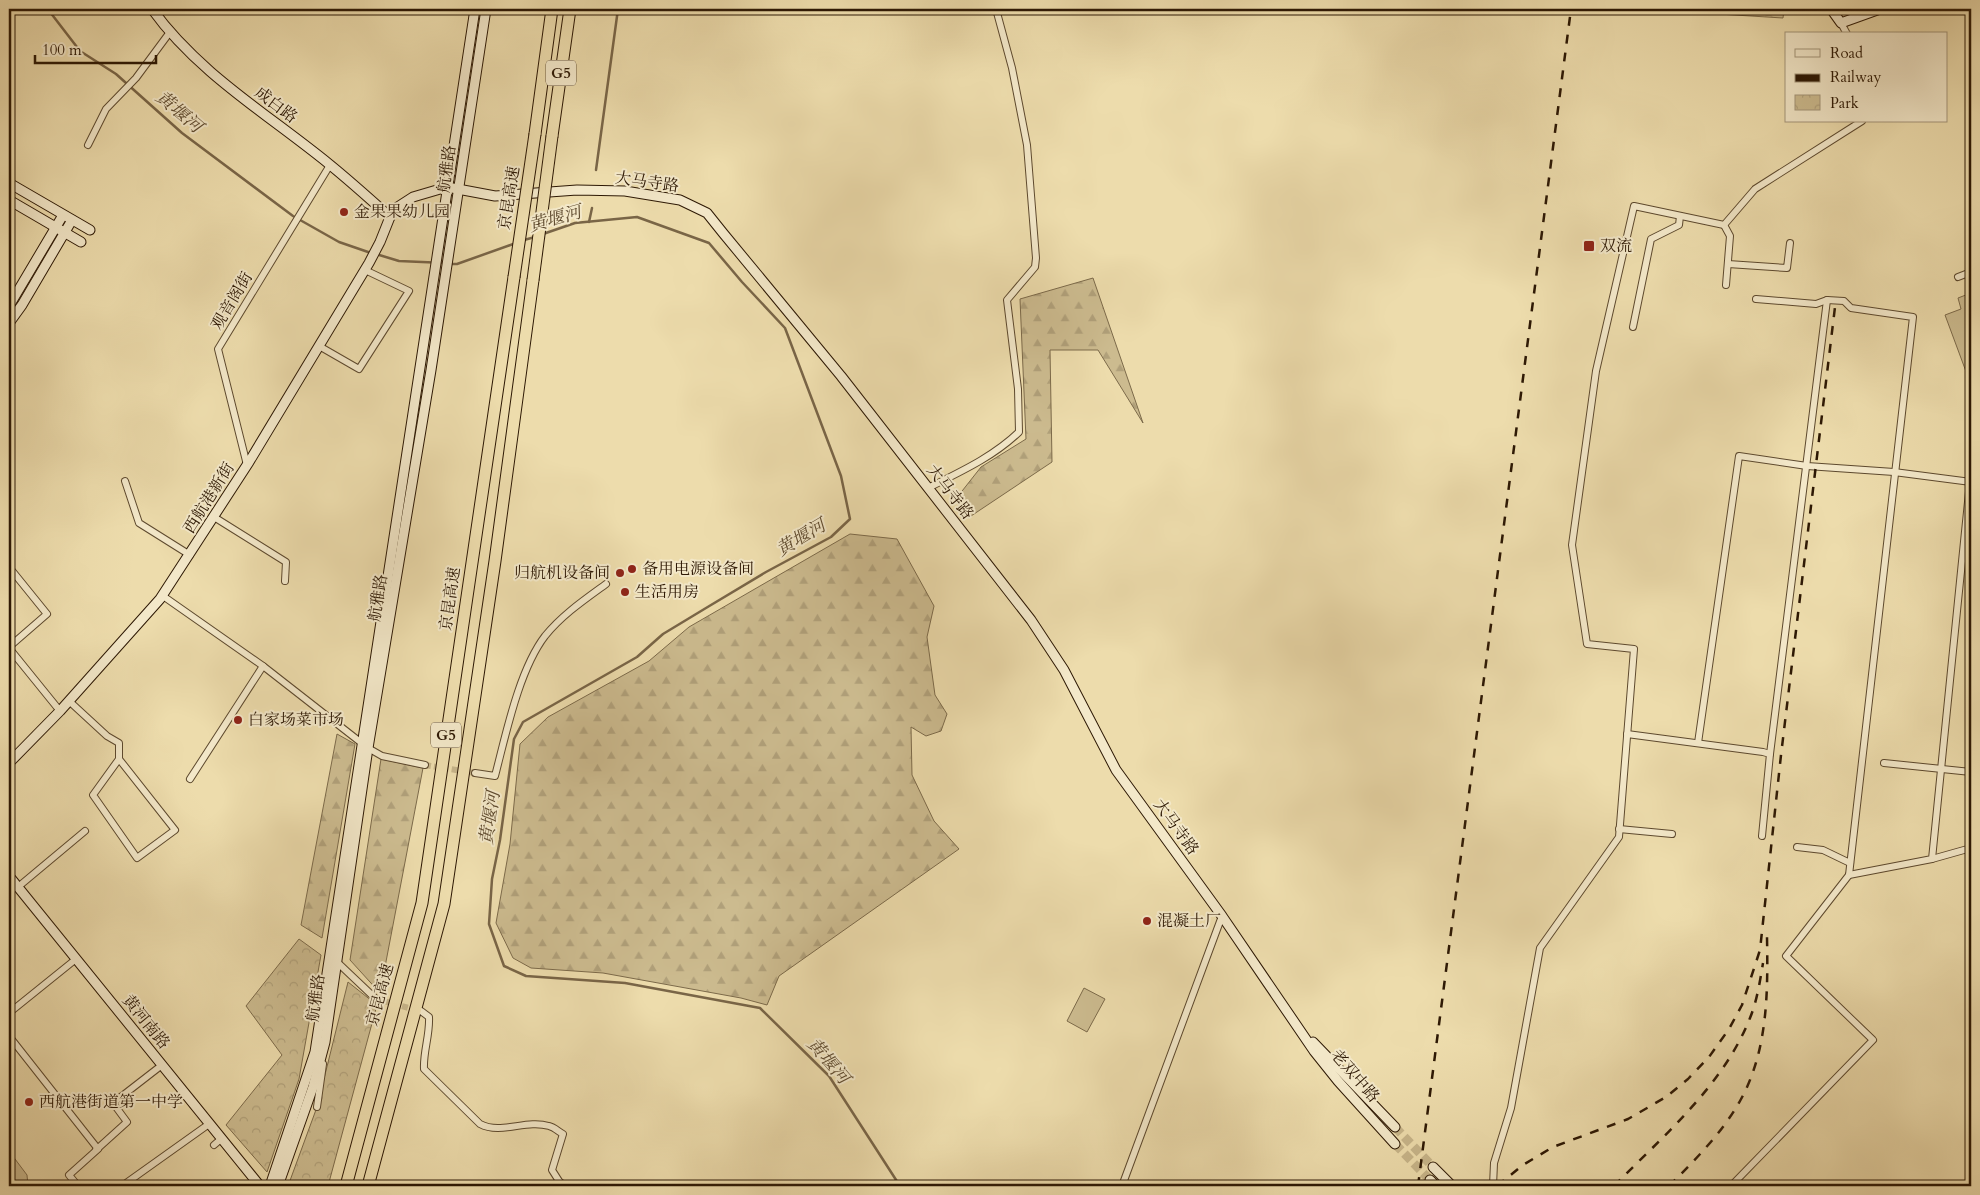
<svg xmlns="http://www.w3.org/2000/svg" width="1980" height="1195" font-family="Cardo,'Noto Serif SC',serif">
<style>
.green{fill:#ccbb8f;stroke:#7c6a4a}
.forest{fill:url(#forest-firs);stroke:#7c6a4a}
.park{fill:url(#park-crowns);stroke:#7c6a4a}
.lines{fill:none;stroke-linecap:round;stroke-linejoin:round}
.stream{stroke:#796547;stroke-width:2.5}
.street-tunnel{stroke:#c7b58a;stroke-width:6;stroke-dasharray:6 3;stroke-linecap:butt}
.secondary-tunnel{stroke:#c7b58a;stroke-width:9;stroke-dasharray:9 4.5;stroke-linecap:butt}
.street-casing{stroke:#5d492e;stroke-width:8}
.secondary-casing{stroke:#2d1804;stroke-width:11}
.highway-casing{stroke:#2d1804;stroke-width:13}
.street{stroke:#f3e8c9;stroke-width:6}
.secondary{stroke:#f3e8c9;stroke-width:9}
.highway{stroke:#eddcac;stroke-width:11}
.rail{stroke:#2d1804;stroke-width:2.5;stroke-dasharray:9 9;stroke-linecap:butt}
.highway-bridge-casing{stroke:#2d1804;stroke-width:13;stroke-linecap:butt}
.highway-bridge{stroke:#eddcac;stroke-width:11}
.poi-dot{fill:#8f2418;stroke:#f3e8c9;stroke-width:2}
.labels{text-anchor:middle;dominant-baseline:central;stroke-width:4;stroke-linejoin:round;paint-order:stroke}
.shield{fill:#f3e8c9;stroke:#68563f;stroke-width:1}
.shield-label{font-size:15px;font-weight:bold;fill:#2d1804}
.street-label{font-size:16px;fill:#2d1804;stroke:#f3e8c9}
.poi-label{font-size:16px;fill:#2d1804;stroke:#f3e8c9;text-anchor:start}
.water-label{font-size:18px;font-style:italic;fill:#604c30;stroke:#f3e8c9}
</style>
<defs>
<pattern id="forest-firs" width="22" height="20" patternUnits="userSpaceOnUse" patternTransform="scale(1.25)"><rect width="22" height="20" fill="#ccbb8f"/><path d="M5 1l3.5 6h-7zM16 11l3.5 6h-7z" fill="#b0a07a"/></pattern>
<pattern id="park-crowns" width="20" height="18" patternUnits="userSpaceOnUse" patternTransform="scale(1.25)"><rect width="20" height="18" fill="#ccbb8f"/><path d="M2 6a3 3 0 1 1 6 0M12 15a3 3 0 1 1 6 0" fill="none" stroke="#b0a07a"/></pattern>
</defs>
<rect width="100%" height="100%" fill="#eddcac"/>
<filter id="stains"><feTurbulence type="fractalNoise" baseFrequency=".004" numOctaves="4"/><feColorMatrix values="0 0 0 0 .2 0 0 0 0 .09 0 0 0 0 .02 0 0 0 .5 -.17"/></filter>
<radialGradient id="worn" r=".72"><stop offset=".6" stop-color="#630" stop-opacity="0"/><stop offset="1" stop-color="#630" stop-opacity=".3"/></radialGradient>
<g class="green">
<path d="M1971,293V385L1945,315L1961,309L1958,298Z"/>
<path d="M1084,988L1105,999L1087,1032L1067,1021Z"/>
<path d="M9,1151L27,1175L28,1186H9Z"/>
</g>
<g class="forest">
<path d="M1093,278L1143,423L1098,350H1050L1052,462L968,518L955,500L981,467L1026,439L1020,299Z"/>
<path d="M850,534L897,539L934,606L927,637L935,695L947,714L941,731L926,736L911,727L912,775L934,821L959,849L779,976L767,1005L741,998L603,973L531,968L513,958L496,923L510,844L520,744L548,717L649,661L689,627Z"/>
<path d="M337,734L355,744L322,938L301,925Z"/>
<path d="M381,759L423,768L380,993L350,960Z"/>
</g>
<g class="park">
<path d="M1638,9H1784L1783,18Z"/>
<path d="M299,939L321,955L299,1079L267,1172L226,1125L282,1055L246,1006Z"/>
<path d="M348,982L377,1005L328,1186H288L317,1107Z"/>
</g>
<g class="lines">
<g class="stream">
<path d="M43,9L50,12L80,51L116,74L182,133L293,216L339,242L371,253"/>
<path d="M596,170L618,9"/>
<path d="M589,222L592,208"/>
<path d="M543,234L575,223L637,217L709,243L742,282L785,328L841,476L850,519L831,537L766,572L706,608L663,634L637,657L523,722L514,739L500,840L492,879L489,924L504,966L526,976L625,983L760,1008L829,1076L900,1186"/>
<path d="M524,240L535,237"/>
<path d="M376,254L399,261L445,263"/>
<path d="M450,264H457L516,243"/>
</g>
<g class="street-tunnel">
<path d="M425,765L475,773"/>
<path d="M376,999L416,1010"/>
</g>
<g class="secondary-tunnel">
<path d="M1395,1127L1433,1167"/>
<path d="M1395,1144L1430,1180"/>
</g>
<defs>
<g id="street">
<path d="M1841,23L1847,34"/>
<path d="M88,145L106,109L136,78L170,32"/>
<path d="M1724,225L1730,236L1726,285"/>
<path d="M1728,264L1787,268L1790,243"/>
<path d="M1958,277L1971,272"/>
<path d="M1633,327L1651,239L1679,225L1680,216"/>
<path d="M319,346L359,369L409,291L365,270"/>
<path d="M247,465L218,349L330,165"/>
<path d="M125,481L139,523L190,555"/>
<path d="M928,488C960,472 993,457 1019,432L1018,389L1007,300L1035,267L1036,258L1027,145L1012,68L996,9"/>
<path d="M214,517L286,562L285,581"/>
<path d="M9,567L47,614L9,647"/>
<path d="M163,596L263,666L368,748L382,756L425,765"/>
<path d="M9,648L60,711"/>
<path d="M69,701L107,736L119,743V759L175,830L137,858L93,795L119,759"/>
<path d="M1627,734L1763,752L1770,754L1762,836"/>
<path d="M1698,743L1739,456L1807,466L1894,472L1971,482"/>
<path d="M1770,754L1827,300"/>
<path d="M1884,763L1971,772"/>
<path d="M475,773L495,776C506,734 519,670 545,636C562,615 584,600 606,584"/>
<path d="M190,779L263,666"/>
<path d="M1619,829L1672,834"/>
<path d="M1797,847L1823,850L1850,863"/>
<path d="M1932,859L1971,848"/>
<path d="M1849,875L1932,859L1970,482"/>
<path d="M18,887L85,831"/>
<path d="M337,965V962L376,999"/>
<path d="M421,1011L429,1017C430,1035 423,1052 424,1069L480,1124C501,1135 526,1119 549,1126C554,1127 559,1132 563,1134L552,1170L559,1181L565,1186"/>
<path d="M9,1013L76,959"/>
<path d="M9,1036L98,1149L69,1175L78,1186"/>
<path d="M317,1107L323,1064"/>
<path d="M214,1145L221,1139"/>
<path d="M96,1150L127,1122L113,1103L162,1065"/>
<path d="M122,1186L209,1124"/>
<path d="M1122,1186L1222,916"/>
<path d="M1493,1186L1494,1163L1511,1108L1540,948L1619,837L1634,649L1587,644L1572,545L1596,371L1634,206L1724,225L1755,189L1862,121"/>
<path d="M1731,1186L1873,1040L1786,956L1849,875L1913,317L1851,308L1844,301L1827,300L1816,304L1756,299"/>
</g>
<g id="secondary">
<path d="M152,9C198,73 269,115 329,164C350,181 370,199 390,217"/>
<path d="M1831,9L1841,23L1880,9"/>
<path d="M9,183L90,230"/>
<path d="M9,200L81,242"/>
<path d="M9,306L63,215"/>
<path d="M9,323L22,305L72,220"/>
<path d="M9,763L60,711L160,599L249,462L369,263L380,242L390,217L396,208L413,197L447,187L495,196L577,190L625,191L680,200L707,213L723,233L841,376L1031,620L1064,670L1116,770L1222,916L1314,1051L1338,1081L1395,1144"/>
<path d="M9,876L260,1186"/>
<path d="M1313,1042L1395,1127"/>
<path d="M1433,1167L1452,1186"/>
<path d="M1430,1180L1436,1186"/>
<path d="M270,1186L315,1052L475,9"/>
<path d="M278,1186L313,1087L325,1042L368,748L431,370L486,9"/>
</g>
<g id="highway">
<path d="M535,134L552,9"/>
<path d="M552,136L570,9"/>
<path d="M346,1186L422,903L514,277"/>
<path d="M368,1186L444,904L495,561L533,280"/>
</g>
</defs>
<use href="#street" class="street-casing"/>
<use href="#secondary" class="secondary-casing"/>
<use href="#highway" class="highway-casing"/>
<use href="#street" class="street"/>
<use href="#secondary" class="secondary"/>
<use href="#highway" class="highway"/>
<g class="rail">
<path d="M1418,1186L1571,9"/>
<path d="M1497,1186L1523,1165L1553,1147L1628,1119L1666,1097L1688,1079L1709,1057L1729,1029L1742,1005L1760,950L1781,755L1835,307"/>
<path d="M1614,1186C1664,1135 1723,1086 1750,1018C1757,1001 1760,981 1763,963"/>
<path d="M1669,1186C1695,1160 1722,1133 1740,1101C1768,1051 1768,992 1767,937"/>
</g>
<defs>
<g id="highway-bridge">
<path d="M514,277L535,134"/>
<path d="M533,280L552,136"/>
</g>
</defs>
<use href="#highway-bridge" class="highway-bridge-casing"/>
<use href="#highway-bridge" class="highway-bridge"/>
</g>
<g class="poi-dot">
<circle cx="344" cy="212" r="5"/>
<rect x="1583" y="240" width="12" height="12" rx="2.5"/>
<circle cx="632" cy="569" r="5"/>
<circle cx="620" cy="573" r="5"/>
<circle cx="625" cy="592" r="5"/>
<circle cx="238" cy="720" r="5"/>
<circle cx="1147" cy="921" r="5"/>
<circle cx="29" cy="1102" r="5"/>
</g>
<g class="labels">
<g class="shield">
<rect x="546" y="60.5" width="30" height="25" rx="4"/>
<rect x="431" y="722.5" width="30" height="25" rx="4"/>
</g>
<g class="shield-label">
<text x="561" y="73">G5</text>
<text x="446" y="735">G5</text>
</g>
<g class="street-label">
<text transform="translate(276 105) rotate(37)">成白路</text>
<text transform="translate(447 169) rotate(-82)">航雅路</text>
<text transform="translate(647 182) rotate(8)">大马寺路</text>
<text transform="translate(509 198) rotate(-81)">京昆高速</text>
<text transform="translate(232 301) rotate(-59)">观音阁街</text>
<text transform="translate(950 492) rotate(52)">大马寺路</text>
<text transform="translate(209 498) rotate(-58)">西航港新街</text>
<text transform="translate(378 598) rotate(-81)">航雅路</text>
<text transform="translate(450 599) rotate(-82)">京昆高速</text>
<text transform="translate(1176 827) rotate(54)">大马寺路</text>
<text transform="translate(380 995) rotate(-75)">京昆高速</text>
<text transform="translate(316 998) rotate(-82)">航雅路</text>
<text transform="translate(146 1022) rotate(51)">黄河南路</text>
<text transform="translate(1355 1076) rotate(49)">老双中路</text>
</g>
<g class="poi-label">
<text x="354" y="212">金果果幼儿园</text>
<text x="1600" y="246">双流</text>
<text x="642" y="569">备用电源设备间</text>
<text x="610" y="573" text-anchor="end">归航机设备间</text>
<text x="635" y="592">生活用房</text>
<text x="248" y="720">白家场菜市场</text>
<text x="1157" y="921">混凝土厂</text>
<text x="39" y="1102">西航港街道第一中学</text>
</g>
<g class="water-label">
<text transform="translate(179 112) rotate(40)">黄堰河</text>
<text transform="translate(555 219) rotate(-16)">黄堰河</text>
<text transform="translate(801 538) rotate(-31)">黄堰河</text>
<text transform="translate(490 818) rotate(-82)">黄堰河</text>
<text transform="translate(828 1061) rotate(49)">黄堰河</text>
</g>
</g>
<rect width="1980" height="1195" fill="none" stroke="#eddcac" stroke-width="30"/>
<rect x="10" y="10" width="1960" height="1175" fill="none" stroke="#2d1804" stroke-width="2.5"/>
<rect x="15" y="15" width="1950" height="1165" fill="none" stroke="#2d1804"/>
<rect x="1785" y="32" width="162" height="90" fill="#f3e8c9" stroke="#a4957a"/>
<rect x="1795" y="49" width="25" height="8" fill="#f3e8c9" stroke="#a4957a"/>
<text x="1830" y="58" font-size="15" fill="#2d1804">Road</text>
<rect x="1795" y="74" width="25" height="8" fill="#2d1804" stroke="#a4957a"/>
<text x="1830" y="82" font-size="15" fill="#2d1804">Railway</text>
<rect x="1795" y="95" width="25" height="15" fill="url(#park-crowns)" stroke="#a4957a"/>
<text x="1830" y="108" font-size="15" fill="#2d1804">Park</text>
<path d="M35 55v8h121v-8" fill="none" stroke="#2d1804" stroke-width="2.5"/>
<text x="42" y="55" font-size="15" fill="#2d1804" stroke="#f3e8c9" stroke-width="4" paint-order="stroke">100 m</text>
<rect width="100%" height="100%" filter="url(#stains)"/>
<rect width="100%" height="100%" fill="url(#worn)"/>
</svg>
